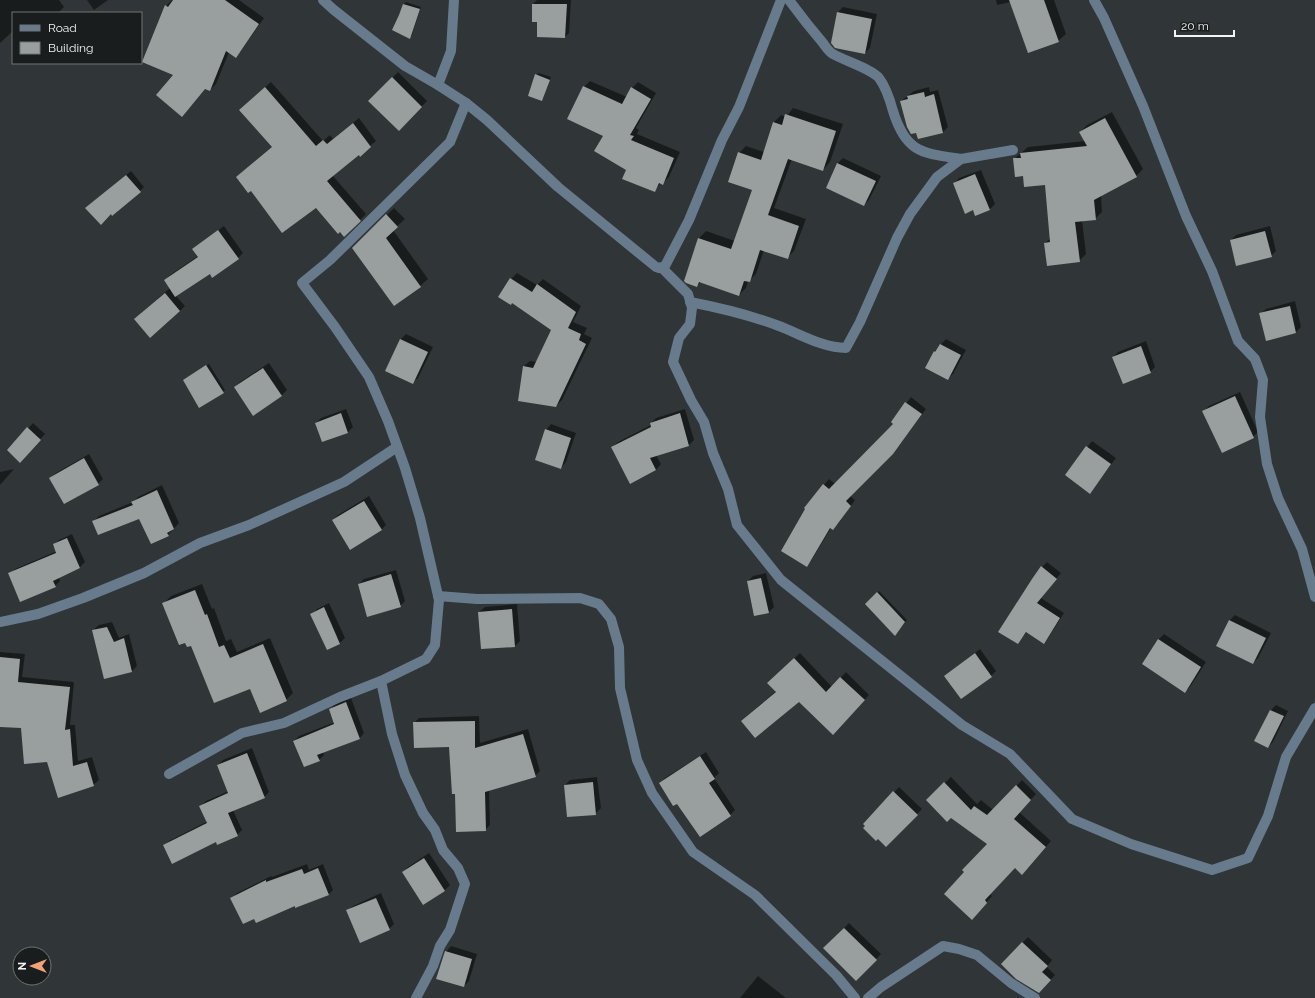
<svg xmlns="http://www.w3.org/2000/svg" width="1315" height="998" font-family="Raleway,sans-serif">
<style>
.shadow{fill:#0007}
.building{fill:#989f9e}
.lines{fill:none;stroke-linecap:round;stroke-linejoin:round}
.minor{stroke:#687b8d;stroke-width:10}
</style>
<rect width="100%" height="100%" fill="#303637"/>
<g class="shadow">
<path d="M0,0H59L64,7L58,13H13V31L0,43Z"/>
<path d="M87,0H108L94,10Z"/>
<path d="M172,0H239L264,18L241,51L235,57L229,52L216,84L210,90L174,75L166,6Z"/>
<path d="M537,0H571L569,33L565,37L533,4Z"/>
<path d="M996,0H1054L1066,34L1058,41L1011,2L997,5Z"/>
<path d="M406,2L421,7L412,35L410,38L400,15L404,4Z"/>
<path d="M843,7L877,14L870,48L865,53L832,43L838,12Z"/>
<path d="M398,72L427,101L399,130L370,101Z"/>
<path d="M539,73L551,77L544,97L542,100L536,75Z"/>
<path d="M590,81L627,97L632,88L638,82L656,93L636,128L639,130L637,134L680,152L669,177L663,183H661L654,191L627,169L604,136L584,87Z"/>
<path d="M271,82L323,141L330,135L333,139L359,118L376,141L333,176L366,214L360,220L273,147L246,104Z"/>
<path d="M929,87L930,92L938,90L948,127L943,132L901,101L914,91Z"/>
<path d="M793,108L843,124L830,162L823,170L792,159L774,208L806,219L794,251L787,258L764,250L756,274L749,281H748L746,288L739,295L701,282L697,286L685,280L699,238L706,231L735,241L753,190L739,153L746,146L764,152L774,122L781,115L786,117Z"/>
<path d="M1112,112L1143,169L1136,176L1101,195L1102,212L1095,219L1082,220L1086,254L1079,261L1045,243L1051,238L1046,183L1024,175L1014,159L1028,147L1085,141L1080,132L1087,125Z"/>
<path d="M843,158L881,176L869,200L864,205L827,187L838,163Z"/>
<path d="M981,170L995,204L990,209L976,215L973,209L954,184L959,178Z"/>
<path d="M131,171L144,187L140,191L111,213L91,204Z"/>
<path d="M394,208L405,219L393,230L428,279L420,286L395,305L353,248Z"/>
<path d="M224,226L243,253L238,258L210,273L176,296L185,306L180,311L140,314L170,288L165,280L170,275L198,256L193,249Z"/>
<path d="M1270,226L1276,251L1271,256L1231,240L1236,235Z"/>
<path d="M517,273L537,285L543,279L581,306L573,322L587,328L584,334L592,338L562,400L556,406L524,366L530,361L537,362L553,329L511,279Z"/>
<path d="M1295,301L1301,327L1296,332L1267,339L1260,314L1266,309Z"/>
<path d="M406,334L433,347L418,378L412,383L386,370L401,339Z"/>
<path d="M946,339L966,350L953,374L948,379L934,352Z"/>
<path d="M1146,341L1155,367L1150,372L1113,357L1118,352Z"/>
<path d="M269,363L287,390L282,395L253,415L235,387L240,382Z"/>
<path d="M209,364L225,390L223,392L187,378Z"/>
<path d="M1240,392L1258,432L1253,437L1204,411L1209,406Z"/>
<path d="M911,397L926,409L898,447L850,496L855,500L838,524L831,528L811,561L806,566L807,509L805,508L829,479L835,484L895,424L892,422Z"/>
<path d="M346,409L353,427L348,432L322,441L316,423L321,418Z"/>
<path d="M685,409L694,440L689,445L656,455L661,464L656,470L612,447L618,442L651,425V423L656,418Z"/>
<path d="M33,423L45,434L25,456L8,450Z"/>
<path d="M551,424L576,433L566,462L561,468L546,430Z"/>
<path d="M1092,441L1116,458L1090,492L1066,475Z"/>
<path d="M89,454L103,479L98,484L51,478L56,473Z"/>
<path d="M14,469L0,485V472Z"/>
<path d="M162,485L179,523L168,535L140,518L94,521L99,516L133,502L138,497Z"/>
<path d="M369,496L386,525L381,530L333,520L338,515Z"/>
<path d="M72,534L85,562L80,567L59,577L60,581L55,586L10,574L15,569L57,551L54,545L59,540Z"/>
<path d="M1047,562L1061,573L1041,598L1064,613L1048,638L1044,642L1027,632L1018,643L1042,567Z"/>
<path d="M396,570L405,601L400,606L359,584L364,579Z"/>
<path d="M766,573L774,607L769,612L748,581L753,576Z"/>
<path d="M202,584L212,609L214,608L226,641L231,639L237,652L270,638L293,693L286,700L250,688L192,644L164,603L171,596Z"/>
<path d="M879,591L907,620L897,633L866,604Z"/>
<path d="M329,603L345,638L340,643L327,649L312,614L317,609Z"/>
<path d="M517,604L520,641L515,646L479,612L485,607Z"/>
<path d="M1235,615L1271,633L1258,658L1253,663L1218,646L1230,620Z"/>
<path d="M112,622L119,638L129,634L137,666L132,671L93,630L99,625Z"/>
<path d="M1164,634L1206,662L1190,687L1185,692L1143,664L1159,639Z"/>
<path d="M980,649L996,671L991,676H945Z"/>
<path d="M0,652L25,654L22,677L74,682L70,725H75L78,761L92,757L99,780L93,785L47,760L22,727L0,726Z"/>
<path d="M800,653L832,687L846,672L869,695L838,729L799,701L747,716L776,691L773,678Z"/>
<path d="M351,698L364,733L359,739L323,752L324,755L319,760L294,741L299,736L335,722L330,710L335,704Z"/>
<path d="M1276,705L1288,711L1273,742L1268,747L1256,741L1271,710Z"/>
<path d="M479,716L480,743L528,729L540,771L535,776L489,790L490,825L485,830L456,793L450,746L414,723L419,718Z"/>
<path d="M252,748L269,792L264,797L233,810L242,830L237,835L216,840L164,846L169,841L208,821L201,806L206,801L229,791L218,765L223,760Z"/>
<path d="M706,752L719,773L714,778L735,810L730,815L700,835L677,802L660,783L665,778Z"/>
<path d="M597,777L601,808L595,814L565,785L570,780Z"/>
<path d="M951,777L977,804L981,800L993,810L1022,780L1036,794L1019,812L1051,841L1028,868L1015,867L990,894L992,896L978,912L988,844L927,800Z"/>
<path d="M899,787L922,809L886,846L864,824Z"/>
<path d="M429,853L450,885L445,890L403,872L408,867Z"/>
<path d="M307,864L309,870L323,864L333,890L328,895L295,905L232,898L237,893L271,876L272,877Z"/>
<path d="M381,893L394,924L389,929L347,911L353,906Z"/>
<path d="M849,923L881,954L856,980L825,948Z"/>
<path d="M1028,937L1052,960L1047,967L1055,975L1044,987L1002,964Z"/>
<path d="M451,946L477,954L469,981L464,986L446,952Z"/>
<path d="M758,976L786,998H740Z"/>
</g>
<g class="building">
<path d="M173,0H225L259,24L236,58L226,51L210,91L205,89L182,117L156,95L173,75L142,62L165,5L168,7Z"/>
<path d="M1009,0H1044L1059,42L1028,53Z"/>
<path d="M403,4L420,9L410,39L392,30L399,15Z"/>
<path d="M532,4H567L565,38L537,37V22H532Z"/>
<path d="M837,12L872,19L865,54L835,48L831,43Z"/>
<path d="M535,74L550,80L542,101L528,96Z"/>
<path d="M392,77L422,107L399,131L368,101Z"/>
<path d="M583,86L622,104L631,87L651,99L630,135L634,136L631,140L674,158L663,185L659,183L655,192L622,179L626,170L594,151L603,136L567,119Z"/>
<path d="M265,87L316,146L323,140L327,144L353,123L371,147L360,157L359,155L327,181L361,221L344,237L340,232L338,234L316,208L282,233L251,191L248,193L236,177L272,147L239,110Z"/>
<path d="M924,92L925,97L934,94L943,133L918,139L916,133L911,134L907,127L900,101L908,99L907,96Z"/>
<path d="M785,114L836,131L823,171L788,159L768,215L799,226L788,259L760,250L750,282L744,281L739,296L699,282L697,287L686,283L684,281L698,238L731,249L752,190L728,182L738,152L761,160L773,122L782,125Z"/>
<path d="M1105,118L1137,177L1094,200L1096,220L1075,222L1080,262L1047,266L1044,243L1050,242L1045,185L1024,187L1023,176L1015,177L1013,158H1021L1020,153L1087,146L1079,132Z"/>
<path d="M837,163L876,181L864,206L826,188Z"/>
<path d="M975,174L990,210L975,216L973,210L965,214L953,183Z"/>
<path d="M126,175L141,192L112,216L111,214L101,225L85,208Z"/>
<path d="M386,214L398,227L386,238L421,287L394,306L352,248Z"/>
<path d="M218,230L239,259L212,278L210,274L175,297L164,280L198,257L192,249Z"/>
<path d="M1265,231L1272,257L1236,266L1230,240Z"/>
<path d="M510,278L532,292L537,284L576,312L568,328L581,334L579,340L586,344L556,407L518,401L523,366L533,368L551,330L512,303L511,305L498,297Z"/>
<path d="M165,293L180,311L150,338L134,319Z"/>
<path d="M1290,306L1296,333L1266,341L1259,313Z"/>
<path d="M400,339L428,352L413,384L385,371Z"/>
<path d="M940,344L961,355L948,380L925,368L934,351L935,352Z"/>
<path d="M1141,346L1151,373L1123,384L1112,357Z"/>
<path d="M206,365L224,393L199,408L183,380Z"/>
<path d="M263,368L282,396L253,416L234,387Z"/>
<path d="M1235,396L1254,438L1222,453L1202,411Z"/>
<path d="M905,402L922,414L893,454L846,501L851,506L833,530L830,528L807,567L781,551L805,509L804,508L823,484L829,489L893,424L891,422Z"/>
<path d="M341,413L348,433L322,442L315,423Z"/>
<path d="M680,413L689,446L650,458L656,470L630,484L611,447L651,427L650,423Z"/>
<path d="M27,427L41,440L20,463L7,450Z"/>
<path d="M545,429L571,438L561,469L535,460Z"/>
<path d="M1086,446L1111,464L1090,494L1065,475Z"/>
<path d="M84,458L99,485L64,504L49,478Z"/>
<path d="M157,490L174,529L167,533L169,536L151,544L139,519L98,535L92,521L133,505L131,502Z"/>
<path d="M364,501L382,530L350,550L332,520Z"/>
<path d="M67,538L80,568L53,581L56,587L20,602L8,573L56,553L53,544Z"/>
<path d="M1041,566L1057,579L1037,603L1060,618L1044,644L1026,632L1018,644L998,632L1032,579Z"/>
<path d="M391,574L401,607L367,617L358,584Z"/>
<path d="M761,578L769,613L754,616L747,581Z"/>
<path d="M195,590L205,615L207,614L219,647L224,645L230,658L263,644L287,701L260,713L250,689L214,703L191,646L187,647L185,643L179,645L162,603Z"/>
<path d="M877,592L905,622L895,636L865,604Z"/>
<path d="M324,607L340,644L327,650L310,614Z"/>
<path d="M512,609L515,647L481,649L478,612Z"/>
<path d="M1229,620L1266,638L1253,664L1216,646Z"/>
<path d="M107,627L114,642L124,638L132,672L104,679L92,630Z"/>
<path d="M1158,639L1201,667L1185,693L1142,664Z"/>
<path d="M975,653L992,677L961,699L944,676Z"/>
<path d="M0,657L20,659L18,682L70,687L65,730L70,729L73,766L87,762L94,786L58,798L47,762L24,764L21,728L0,727Z"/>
<path d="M794,658L826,692L840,677L865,700L833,735L799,702L755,738L741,721L776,692L767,683Z"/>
<path d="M346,702L360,739L317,755L320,761L304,767L293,741L334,724L329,709Z"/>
<path d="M1270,710L1284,716L1268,748L1254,741Z"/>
<path d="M475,721V748L523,734L536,777L485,792L486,831L456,832L455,794H452L449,747L414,748L413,722Z"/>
<path d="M247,753L265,798L228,813L238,836L217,845L216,842L172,864L163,845L207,823L199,806L228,793L217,765Z"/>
<path d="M700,756L715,779L709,783L731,816L700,837L677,804L673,806L659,783Z"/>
<path d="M593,782L596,815L567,817L564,785Z"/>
<path d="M944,782L971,810L974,806L987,815L1016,785L1031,800L1014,819L1046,847L1022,875L1015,868L985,900L987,903L972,920L944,894L964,872L962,870L987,844L951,818L947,822L926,800Z"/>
<path d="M893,791L918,815L886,847L878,839L876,841L863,828L865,826L863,824Z"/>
<path d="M424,858L445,891L423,905L402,872Z"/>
<path d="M318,868L329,895L295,908V906L256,923L254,919L243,924L230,898L266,880V882L302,869L304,874Z"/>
<path d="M376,898L390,930L360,943L346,910Z"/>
<path d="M844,928L877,960L856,981L823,948Z"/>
<path d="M1022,942L1048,966L1042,972L1051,980L1039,993L1016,979L1001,964Z"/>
<path d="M445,951L472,959L464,987L436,979Z"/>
</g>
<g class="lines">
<g class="minor">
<path d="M323,0L334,10L405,66L438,85L451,51L454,0"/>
<path d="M789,0C800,15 811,29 823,43C826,47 829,52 833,54C843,60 872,69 879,78C886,87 890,100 893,111C906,153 922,153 961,159"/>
<path d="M1094,0L1104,18L1143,106L1186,216L1212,271L1238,341L1255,359L1263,380L1260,417L1267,464L1278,498L1302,549L1315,597"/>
<path d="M438,85L466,103L487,120L558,187L656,267L659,268L665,266L689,220L722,140L739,107L781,0"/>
<path d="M662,268L688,294L692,308L690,324L679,338L673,362L691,400L704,422L713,453L728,489L737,525L781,580L962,725L1010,754L1072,819L1131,844L1212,870L1248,858L1268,816L1286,757L1315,708"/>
<path d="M690,302C721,308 750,315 779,326C800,334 823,348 846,348L860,322L897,238L910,214L937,177L961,159L1013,150"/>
<path d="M438,596L477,599L580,598L599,604L611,619L619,647L620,688L637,760L652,793L693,852L755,895L836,975L855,998"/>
<path d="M0,622L38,614L83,598L144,573L200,543L249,525L344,482L397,447"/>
<path d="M169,774L242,733L284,723L340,697L381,681"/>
<path d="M416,998L433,966L440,946L450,930L465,884L458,868L443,850L435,830L423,813L405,775L392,734L381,681L426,659L435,645L439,600L420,518L405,468L388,421L369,377L335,327L302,283L330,260L450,142L466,103"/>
<path d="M868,998L881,987L943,946L959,949L977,955L1011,983L1035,998"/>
</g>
</g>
<rect x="12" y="12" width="130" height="52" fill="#1a1d1d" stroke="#707374"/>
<rect x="20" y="25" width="20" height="6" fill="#687b8d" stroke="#707374"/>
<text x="48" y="32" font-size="12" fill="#f2f5f6">Road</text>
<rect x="20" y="42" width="20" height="12" fill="#989f9e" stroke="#707374"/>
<text x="48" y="52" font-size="12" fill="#f2f5f6">Building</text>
<g transform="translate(32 966) rotate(270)"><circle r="19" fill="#1a1d1d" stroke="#707374"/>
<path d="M0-3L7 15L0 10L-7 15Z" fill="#efa377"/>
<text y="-6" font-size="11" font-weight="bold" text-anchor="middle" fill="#f2f5f6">N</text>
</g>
<path d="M1175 30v6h59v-6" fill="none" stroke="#f2f5f6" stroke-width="2"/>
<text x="1181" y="30" font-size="12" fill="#f2f5f6" stroke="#1a1d1d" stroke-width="3" paint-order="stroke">20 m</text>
</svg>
